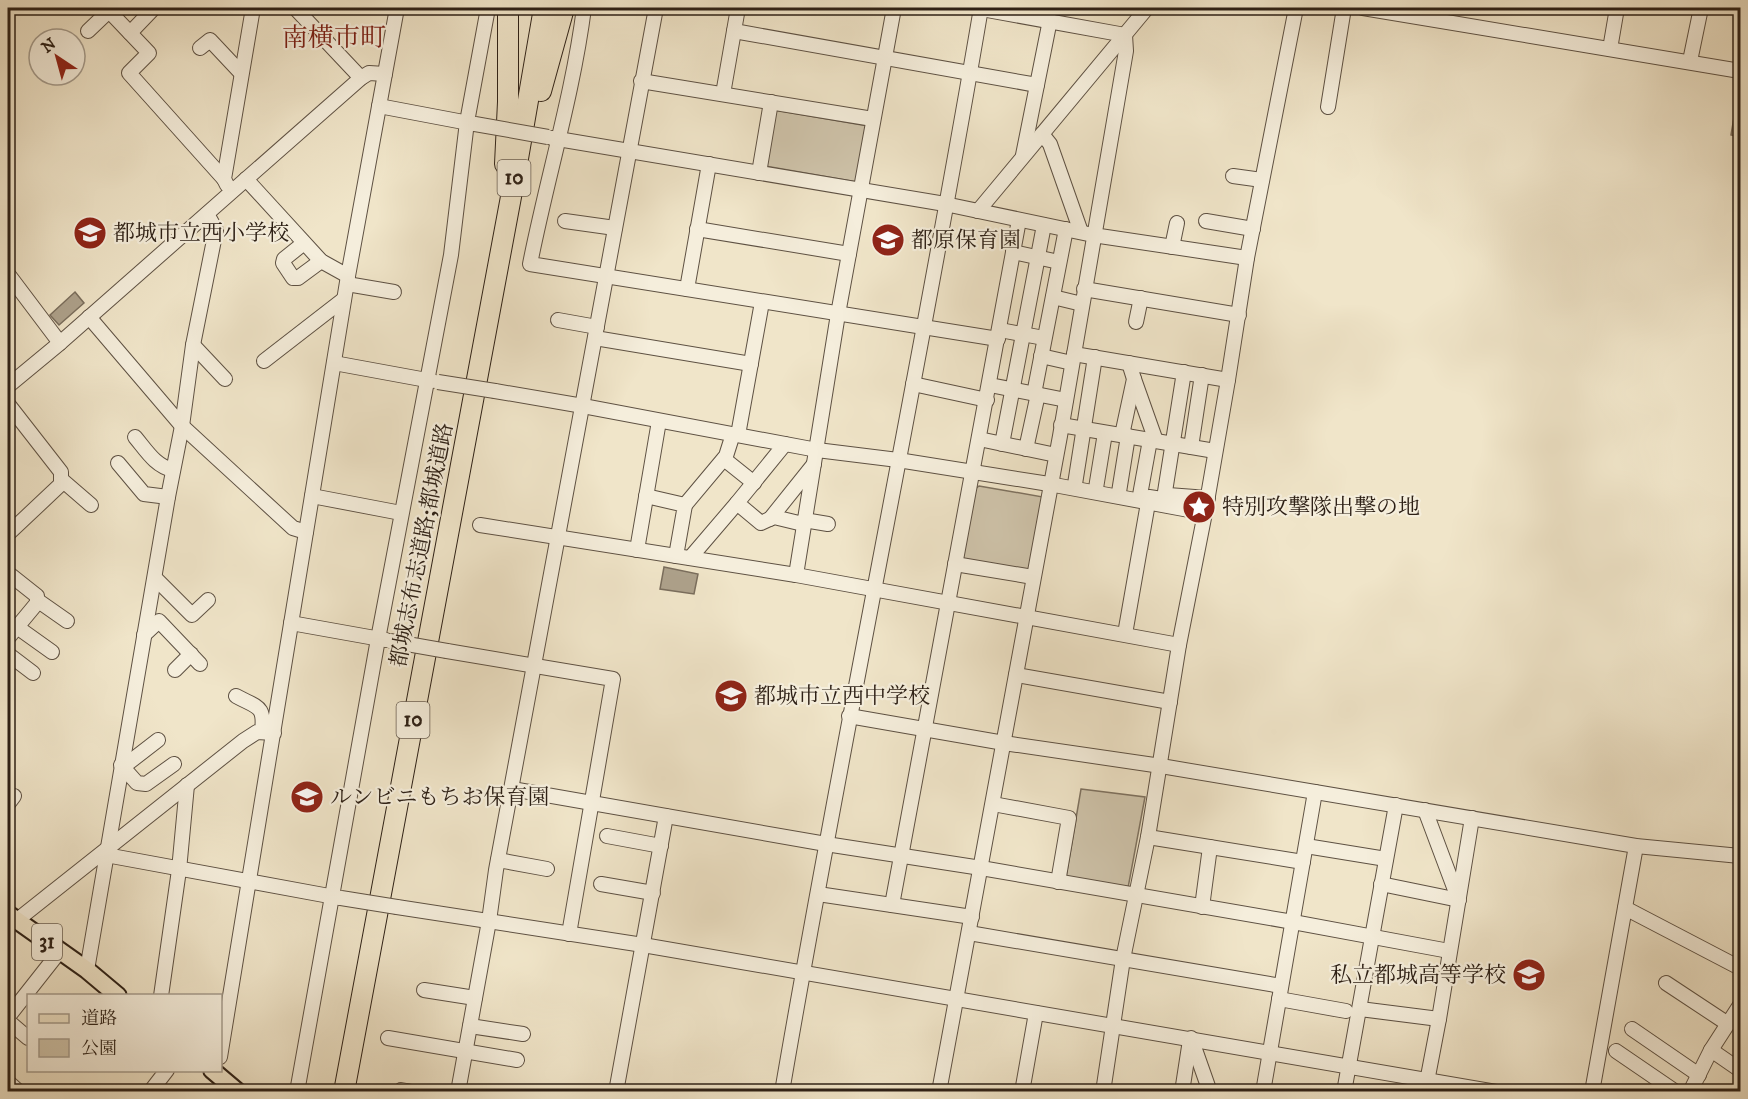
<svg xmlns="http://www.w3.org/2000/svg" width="1748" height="1099" font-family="'IM FELL DW Pica','Noto Serif JP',serif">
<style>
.green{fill:#cfc4ab;stroke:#7e7260;stroke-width:1.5}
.water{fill:#aea28c;stroke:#7a6e5d;stroke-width:1.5}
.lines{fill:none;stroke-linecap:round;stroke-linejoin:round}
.minor-casing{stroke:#5e5143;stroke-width:16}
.major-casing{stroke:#2d2016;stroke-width:20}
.highway-casing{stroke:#2d2016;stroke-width:22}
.minor{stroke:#f5eedc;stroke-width:14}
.major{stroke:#f0e5c9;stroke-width:16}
.highway{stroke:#f0e5c9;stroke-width:20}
.minor-bridge-casing{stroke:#5e5143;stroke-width:16;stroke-linecap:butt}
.minor-bridge{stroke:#f5eedc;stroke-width:14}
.labels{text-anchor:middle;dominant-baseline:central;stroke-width:4.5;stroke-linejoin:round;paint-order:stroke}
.shield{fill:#f5eedc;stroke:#695e51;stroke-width:1.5}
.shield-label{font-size:21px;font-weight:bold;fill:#2d2016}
.poi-label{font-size:22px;fill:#2d2016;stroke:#f5eedc;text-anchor:start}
.street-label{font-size:22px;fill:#2d2016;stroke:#f5eedc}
.quarter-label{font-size:26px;fill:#7a1f14;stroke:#f5eedc}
</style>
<rect width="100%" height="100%" fill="#f0e5c9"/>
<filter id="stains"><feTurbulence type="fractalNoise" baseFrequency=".00333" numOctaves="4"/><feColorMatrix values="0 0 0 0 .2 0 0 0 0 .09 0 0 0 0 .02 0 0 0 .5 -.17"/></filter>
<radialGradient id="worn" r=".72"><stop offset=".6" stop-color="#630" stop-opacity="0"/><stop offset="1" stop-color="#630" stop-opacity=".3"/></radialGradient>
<g class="green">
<path d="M775,110L868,126L857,182L765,166Z"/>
<path d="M979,486L1043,497L1030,574L961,563L974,490Z"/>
<path d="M1081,789L1145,797L1128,888L1066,877Z"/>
</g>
<g class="water">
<path d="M1737,100L1740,101V137L1731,135Z"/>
<path d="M75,292L84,303L59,325L50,315Z"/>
<path d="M664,567L698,574L694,594L660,589Z"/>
</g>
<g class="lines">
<defs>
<g id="minor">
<path d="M112,8L109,11L149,53L129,73L224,179"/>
<path d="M295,8L361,78"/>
<path d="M584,8C573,94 547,178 530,264L998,339"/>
<path d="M976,8L1125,35"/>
<path d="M1363,8L1740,71"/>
<path d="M88,31L109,11"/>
<path d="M734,31L1037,85"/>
<path d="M130,33L154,8"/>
<path d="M200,48L210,40L241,73"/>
<path d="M1610,49L1617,8"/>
<path d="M1690,61L1701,8"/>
<path d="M641,81L873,119"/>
<path d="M723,94L738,8"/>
<path d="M379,106L474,124"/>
<path d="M1328,107L1344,8"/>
<path d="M1042,134L1050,144L1081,232"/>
<path d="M552,138L945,204L1093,235L1247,258"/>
<path d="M1023,155L1050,20"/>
<path d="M759,173L771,102"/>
<path d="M1233,176L1262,180"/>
<path d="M246,179L321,261L348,276"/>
<path d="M227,185L224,179L253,8"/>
<path d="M978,211L1147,8"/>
<path d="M565,221L615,228"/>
<path d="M1206,221L1253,229"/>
<path d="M697,229L849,254"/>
<path d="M304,243L284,259L283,263L293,278H298L321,261"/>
<path d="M1172,247L1177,223"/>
<path d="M1013,252L1059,262"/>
<path d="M8,274L60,343"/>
<path d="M347,284L394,292"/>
<path d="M687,289L709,164"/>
<path d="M1084,289L1239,315"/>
<path d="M1053,297L1082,304"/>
<path d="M89,317L182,426L293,528L306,532"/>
<path d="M558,320L597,327"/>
<path d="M1136,322L1141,298"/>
<path d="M1000,330L1044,338"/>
<path d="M595,338L751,364"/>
<path d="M193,345L225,379"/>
<path d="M1074,354L1228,380"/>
<path d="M1041,356L1072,363"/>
<path d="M264,361L344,299"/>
<path d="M334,363L432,381"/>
<path d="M1134,379L1156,441"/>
<path d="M913,384L987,400"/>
<path d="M990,385L1066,400"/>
<path d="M8,386L60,343L361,78L369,73L385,74"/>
<path d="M495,391L583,406L817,450L898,460L1049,484L1205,513"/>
<path d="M1034,394L1066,229"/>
<path d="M8,404L61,472V484L8,534"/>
<path d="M1061,425L1215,451"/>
<path d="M738,435L762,302"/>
<path d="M1122,435L1134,379L1129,363"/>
<path d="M135,437C146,450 155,466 173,470"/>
<path d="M979,439L1056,455"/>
<path d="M785,444L737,503L761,523L774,517L803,524"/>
<path d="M1002,444L1044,225"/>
<path d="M1191,447L1202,375"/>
<path d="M1026,449L1038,394"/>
<path d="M724,459L754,483"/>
<path d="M118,463L144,494L168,497"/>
<path d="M62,480L91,505"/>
<path d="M1075,484L1095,357"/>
<path d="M1096,488L1105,433"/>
<path d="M1119,492L1128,436"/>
<path d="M1140,495L1150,440"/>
<path d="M312,496L401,513"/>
<path d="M646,496L685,505L676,556"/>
<path d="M1149,497L1162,499L1168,495L1208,498"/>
<path d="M1164,498L1184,372"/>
<path d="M685,505L726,456L733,434"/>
<path d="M770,519L814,464"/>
<path d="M804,520L828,524"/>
<path d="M480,525L796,575L1179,645"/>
<path d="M637,550L659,421"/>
<path d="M690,558L737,503"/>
<path d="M955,564L1033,577"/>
<path d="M8,573L37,596V603L8,638"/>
<path d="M796,575L838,314L894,8"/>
<path d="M155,578L192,615L208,600"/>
<path d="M37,600L67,621"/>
<path d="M291,623L386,640"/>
<path d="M17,627L52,652"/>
<path d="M1125,634L1148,503"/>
<path d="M144,635L159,621L200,664"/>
<path d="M447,651L613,679L569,934"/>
<path d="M8,654L33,673"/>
<path d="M175,670L191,654"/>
<path d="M1016,675L1170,702"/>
<path d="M236,696C258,708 265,705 262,732"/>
<path d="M849,716L1004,743L1161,766L1636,846L1740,856"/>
<path d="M121,765L137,783L146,784L174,764"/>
<path d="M123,767L158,740"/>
<path d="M512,789L826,844L981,868L1293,922L1449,951"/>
<path d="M8,804L14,796"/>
<path d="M993,804L1069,818L1058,882"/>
<path d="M1425,810L1458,898"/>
<path d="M607,836L661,846"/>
<path d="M1148,837L1303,862"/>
<path d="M1306,846L1386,859"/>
<path d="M106,855L340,898"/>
<path d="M498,860L547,869"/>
<path d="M601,884L653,893"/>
<path d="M1381,884L1459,900"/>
<path d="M818,894L972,917"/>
<path d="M892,905L1019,220"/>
<path d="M397,907L643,945L1496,1092"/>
<path d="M1202,907L1210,847"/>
<path d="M1625,908L1740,968"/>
<path d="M16,921L243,741L257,732L274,733"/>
<path d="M969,933L1281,986"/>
<path d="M87,970L168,497L182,426L193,345L216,230L207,214"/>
<path d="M1666,983L1728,1024"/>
<path d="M424,990L475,998"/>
<path d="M161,996L179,870L187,785"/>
<path d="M1279,999L1346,1011"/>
<path d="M1360,1009L1439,1019"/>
<path d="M8,1017L60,951"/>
<path d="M8,1021L28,1038"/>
<path d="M470,1026L523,1034"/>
<path d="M1632,1029L1699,1075"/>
<path d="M388,1038L517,1060"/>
<path d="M1191,1038L1210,1092"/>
<path d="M1711,1050L1740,1070"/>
<path d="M1616,1051L1676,1092"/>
<path d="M220,1057L348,276L397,8"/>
<path d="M8,1082L19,1092"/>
<path d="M401,1090L412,1092"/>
<path d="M150,1092L167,1070"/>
<path d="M297,1092L378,639L451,255L467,122L488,8"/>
<path d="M458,1092L489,921L496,870L656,8"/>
<path d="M616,1092L666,816"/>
<path d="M782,1092C844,729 920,370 981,8"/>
<path d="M939,1092L1060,436L1126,51L1125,35"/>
<path d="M1022,1092L1036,1013"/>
<path d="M1103,1092L1123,959L1148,837L1179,645L1205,513L1228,380L1247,258L1296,8"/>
<path d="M1182,1092L1190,1040"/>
<path d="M1263,1092L1315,792"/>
<path d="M1344,1092L1396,805"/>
<path d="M1425,1092L1439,1019L1472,818"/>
<path d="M1592,1092L1636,846"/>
<path d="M1690,1092L1711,1050L1740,1005"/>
</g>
<g id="major">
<path d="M8,914L87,970L118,996"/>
<path d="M212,1070L238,1092"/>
</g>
<g id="highway">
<path d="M541,91L564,8"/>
<path d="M505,164L508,102V8"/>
<path d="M344,1092L516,170L544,8"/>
</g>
</defs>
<use href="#minor" class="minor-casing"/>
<use href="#major" class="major-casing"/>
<use href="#highway" class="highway-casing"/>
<use href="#minor" class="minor"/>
<use href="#major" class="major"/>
<use href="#highway" class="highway"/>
<defs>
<g id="minor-bridge">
<path d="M475,124L548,137"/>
<path d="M438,382L495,391"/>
<path d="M390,641L447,651"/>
<path d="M341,898L397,907"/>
</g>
</defs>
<use href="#minor-bridge" class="minor-bridge-casing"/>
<use href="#minor-bridge" class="minor-bridge"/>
</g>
<defs>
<symbol id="school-disc" viewBox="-11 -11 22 22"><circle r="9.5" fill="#8f2418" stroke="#f5eedc"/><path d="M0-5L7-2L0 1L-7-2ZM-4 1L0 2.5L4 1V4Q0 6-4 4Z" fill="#fff"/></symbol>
<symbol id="sight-disc" viewBox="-11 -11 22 22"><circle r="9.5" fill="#8f2418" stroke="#f5eedc"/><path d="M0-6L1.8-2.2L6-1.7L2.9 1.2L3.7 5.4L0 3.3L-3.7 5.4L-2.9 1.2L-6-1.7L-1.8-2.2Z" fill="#fff"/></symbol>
</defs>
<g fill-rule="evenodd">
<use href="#school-disc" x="71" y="214" width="38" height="38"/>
<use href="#school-disc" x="869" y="221" width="38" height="38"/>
<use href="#sight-disc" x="1180" y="488" width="38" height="38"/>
<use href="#school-disc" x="712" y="677" width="38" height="38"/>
<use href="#school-disc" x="288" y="778" width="38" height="38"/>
<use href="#school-disc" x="1510" y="956" width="38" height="38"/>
</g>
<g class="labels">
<g class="shield">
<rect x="497.5" y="160" width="33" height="36" rx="4.5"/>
<rect x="396.5" y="702" width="33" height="36" rx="4.5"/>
<rect x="32" y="924" width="30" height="36" rx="4.5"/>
</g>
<g class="shield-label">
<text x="514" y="178">10</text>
<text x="413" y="720">10</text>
<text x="47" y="942">31</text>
</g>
<g class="poi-label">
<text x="113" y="233">都城市立西小学校</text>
<text x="911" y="240">都原保育園</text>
<text x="1222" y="507">特別攻撃隊出撃の地</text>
<text x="754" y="696">都城市立西中学校</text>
<text x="330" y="797">ルンビニもちお保育園</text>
<text x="1506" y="975" text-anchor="end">私立都城高等学校</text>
</g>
<g class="street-label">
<text transform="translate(422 545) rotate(-79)">都城志布志道路;都城道路</text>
</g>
<g class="quarter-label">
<text x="334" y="38">南横市町</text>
</g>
</g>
<rect width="1748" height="1099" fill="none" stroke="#f0e5c9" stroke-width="30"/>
<rect x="9" y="9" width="1730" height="1081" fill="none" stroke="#2d2016" stroke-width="3"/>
<rect x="15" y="15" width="1718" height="1069" fill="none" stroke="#2d2016" stroke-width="1.5"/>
<rect x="27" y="994" width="195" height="78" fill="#f5eedc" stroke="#a59c8d" stroke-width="1.5"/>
<rect x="39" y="1014" width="30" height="9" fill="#f0e5c9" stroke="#a59c8d" stroke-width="1.5"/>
<text x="81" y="1024" font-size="18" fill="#2d2016">道路</text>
<rect x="39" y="1039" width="30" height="18" fill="#cfc4ab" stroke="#a59c8d" stroke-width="1.5"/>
<text x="81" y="1054" font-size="18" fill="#2d2016">公園</text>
<g transform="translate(57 57) rotate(324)"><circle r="28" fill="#f5eedc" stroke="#a59c8d" stroke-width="1.5"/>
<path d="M0-4.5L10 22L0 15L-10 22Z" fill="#8f2418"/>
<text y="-9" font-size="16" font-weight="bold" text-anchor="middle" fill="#2d2016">N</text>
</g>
<rect width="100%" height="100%" filter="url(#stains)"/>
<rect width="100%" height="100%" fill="url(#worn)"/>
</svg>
